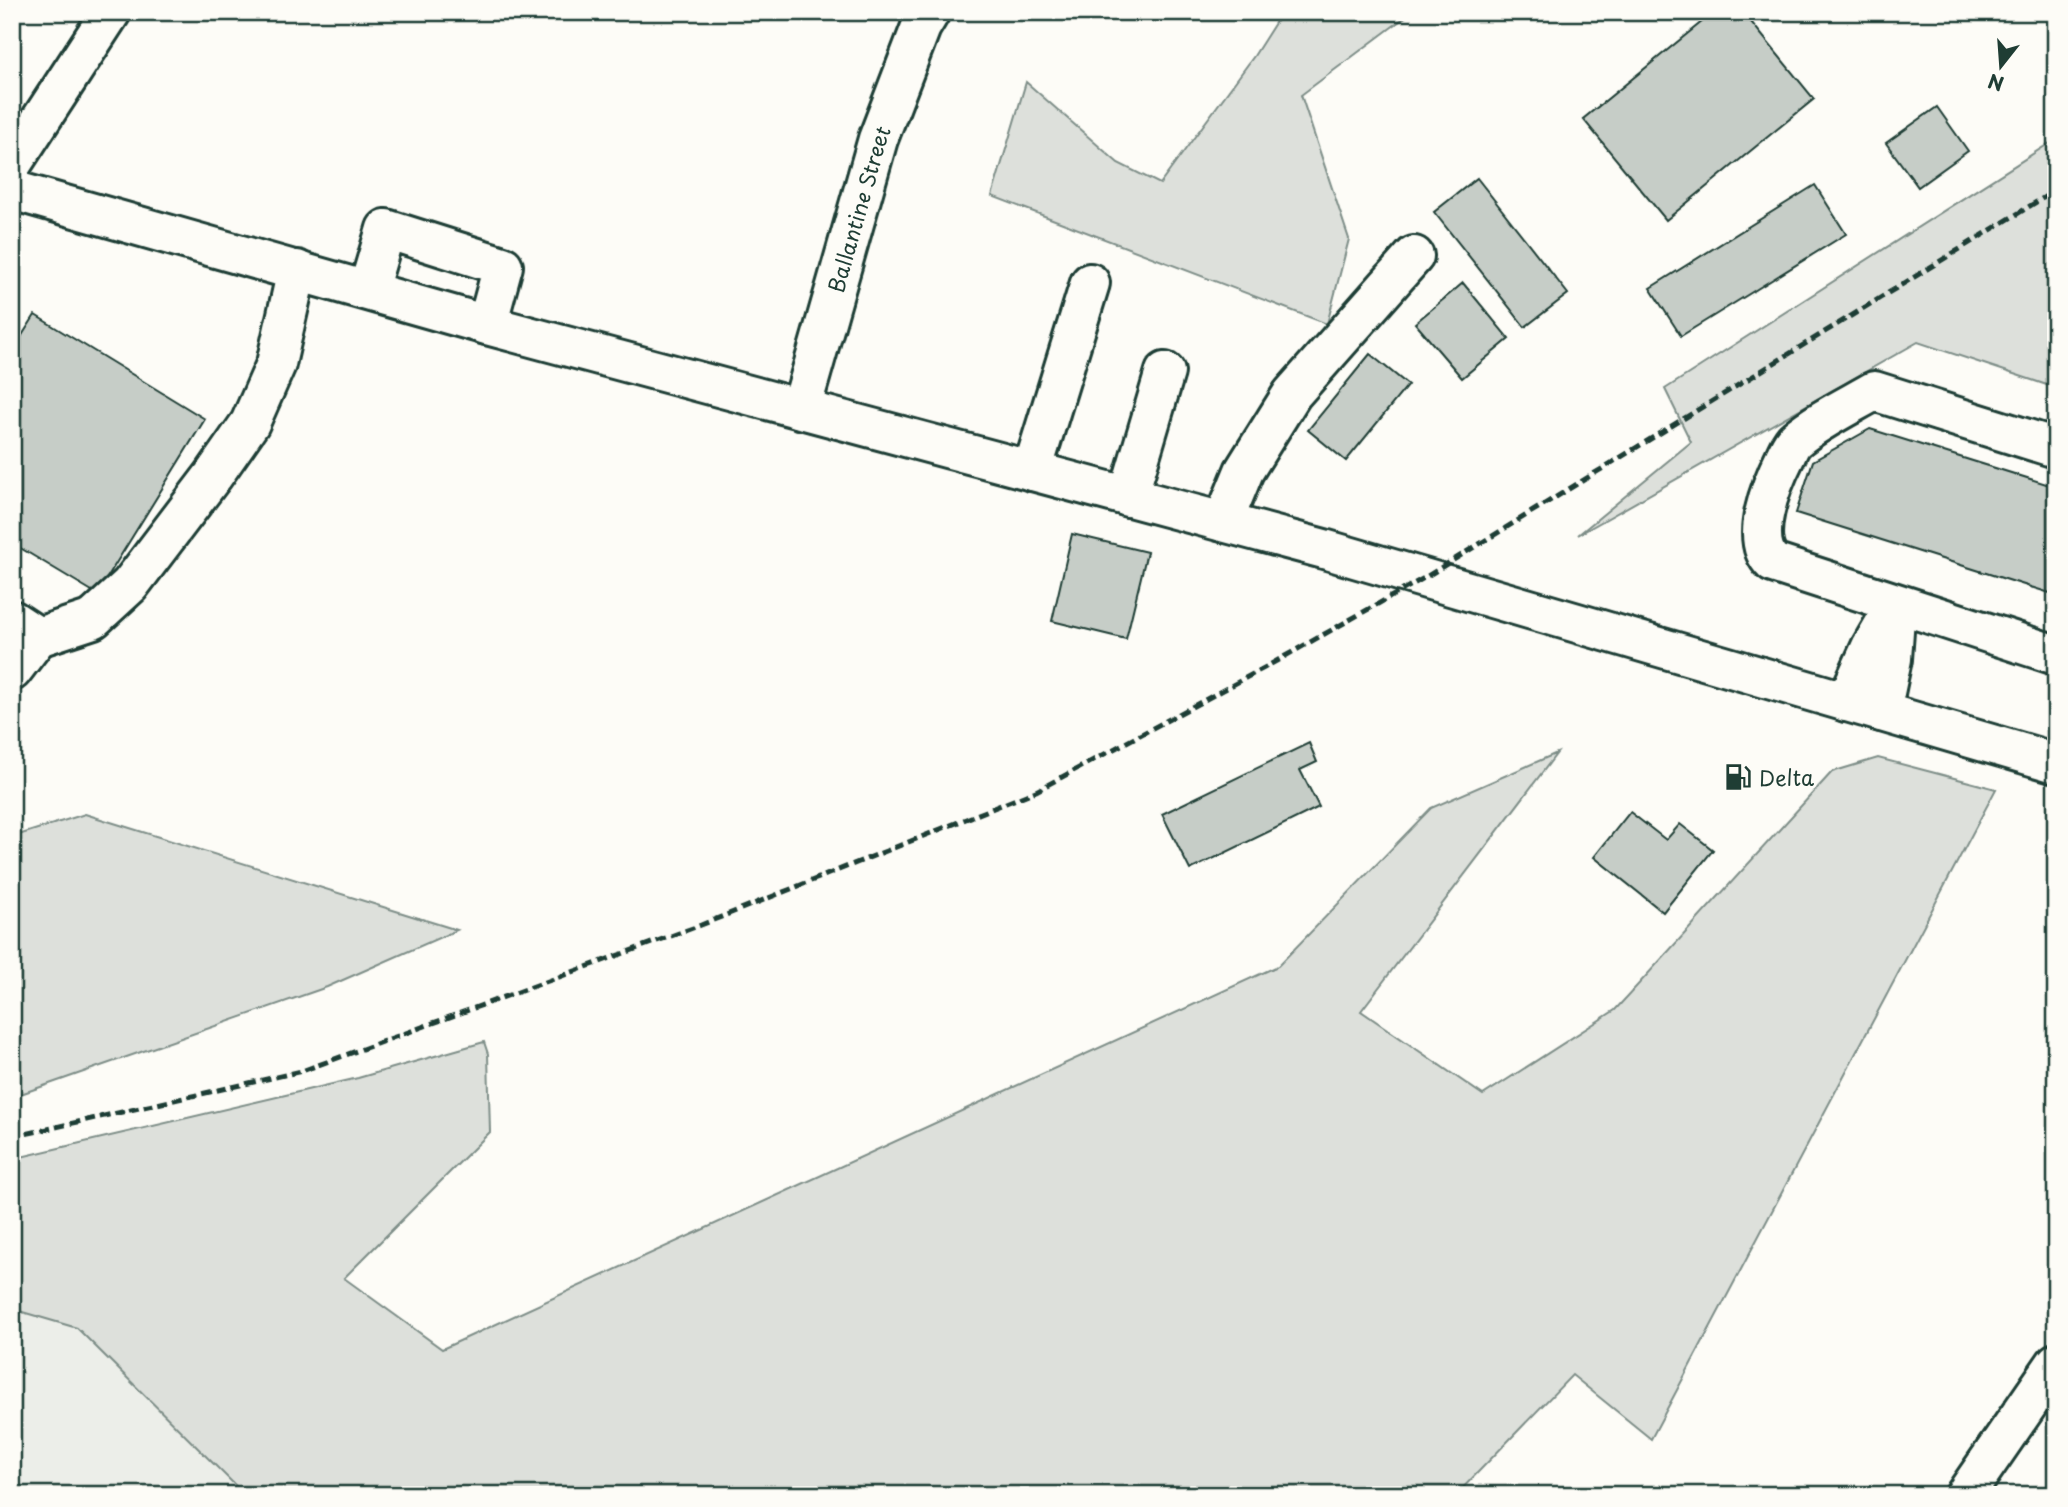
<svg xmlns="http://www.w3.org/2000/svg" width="2068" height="1507" font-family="'Playpen Sans',sans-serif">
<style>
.built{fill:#eceee9}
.green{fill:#dde0db;stroke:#7e8e88;stroke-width:2}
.building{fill:#c6cdc7;stroke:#1f3d34;stroke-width:2}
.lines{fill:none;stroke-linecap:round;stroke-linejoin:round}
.minor-casing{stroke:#1f3d34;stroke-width:44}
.major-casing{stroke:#1f3d34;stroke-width:44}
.minor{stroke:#fdfcf7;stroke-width:38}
.major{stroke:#fdfcf7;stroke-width:38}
.rail{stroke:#1f3d34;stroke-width:5;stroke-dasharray:10 5;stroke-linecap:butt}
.labels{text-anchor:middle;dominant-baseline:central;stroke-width:5;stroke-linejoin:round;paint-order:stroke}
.street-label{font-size:21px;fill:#1f3d34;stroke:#fdfcf7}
.poi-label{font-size:21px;fill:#1f3d34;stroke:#fdfcf7;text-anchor:start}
</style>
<rect width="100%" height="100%" fill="#fdfcf7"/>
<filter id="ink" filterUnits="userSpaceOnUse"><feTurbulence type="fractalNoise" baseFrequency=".0143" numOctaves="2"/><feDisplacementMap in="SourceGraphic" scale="14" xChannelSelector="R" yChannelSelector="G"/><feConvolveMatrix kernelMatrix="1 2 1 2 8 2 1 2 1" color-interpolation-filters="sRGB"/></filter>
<g filter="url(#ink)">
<path class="built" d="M12,1309L77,1328L245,1495H12Z"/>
<g class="green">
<path d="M1282,12H1412L1301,95L1349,239L1327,324L992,196L1026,82L1118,163L1160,184L1254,56Z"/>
<path d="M2056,139V388L1918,342L1578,535L1691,442L1665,389Z"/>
<path d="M1557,753L1361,1011L1483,1095L1615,1010L1832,772L1878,758L1996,789L1651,1439L1572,1375L1456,1495H245L77,1328L12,1309V1159L358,1078L484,1042L488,1054L490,1132L344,1278L442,1349L1278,966L1431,808Z"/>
<path d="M85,814L457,930L327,987L12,1097V837Z"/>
</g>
<g class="building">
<path d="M1714,12H1743L1814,99L1666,220L1583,119Z"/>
<path d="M1937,107L1968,151L1918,187L1886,143Z"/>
<path d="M1477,178L1568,294L1525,327L1434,212Z"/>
<path d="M1815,185L1846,234L1681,336L1650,288Z"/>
<path d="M1463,283L1509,339L1462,378L1415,323Z"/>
<path d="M35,315L205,419L97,594L12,543V351Z"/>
<path d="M1370,354L1408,385L1346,461L1308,430Z"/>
<path d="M1870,429L2056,487V595L1796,513L1813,461Z"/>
<path d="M1072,534L1147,552L1126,639L1052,621Z"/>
<path d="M1309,743L1317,762L1300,770L1319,807L1190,870L1162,814Z"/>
<path d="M1630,812L1666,840L1680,824L1713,850L1663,912L1594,857Z"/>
</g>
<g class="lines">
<defs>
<g id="minor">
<path d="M12,164L111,12"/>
<path d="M368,290L386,229L503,266L487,325"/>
<path id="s1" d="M801,409L878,139L921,27L930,12"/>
<path d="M2056,448L1874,391C1850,405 1817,421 1796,439C1791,443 1788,451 1785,457C1772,483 1748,540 1773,563L2056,655"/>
<path d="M1032,471L1090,283"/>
<path d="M1128,497L1165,372"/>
<path d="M1223,522L1244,471L1292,394L1414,256"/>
<path d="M12,620L38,637L12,671"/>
<path d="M38,637L93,619L130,585L213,476L250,423L276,364L297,270"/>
<path d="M1846,702L1871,647L1896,604"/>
<path d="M1881,712L1892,659L1895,617"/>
<path d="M1965,1495L2056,1363"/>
</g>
<path id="major" d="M12,190L487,325L1324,549L2056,763"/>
</defs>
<use href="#minor" class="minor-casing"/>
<use href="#major" class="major-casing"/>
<use href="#minor" class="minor"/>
<use href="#major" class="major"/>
<path class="rail" d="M12,1137L302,1071L701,925L1036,791L1264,668L1424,578L2056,190"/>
</g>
</g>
<defs>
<symbol id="fuel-bare" viewBox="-9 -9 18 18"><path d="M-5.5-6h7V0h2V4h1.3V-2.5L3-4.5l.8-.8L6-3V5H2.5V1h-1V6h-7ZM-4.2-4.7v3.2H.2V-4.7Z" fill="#1f3d34" stroke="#fdfcf7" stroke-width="2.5" paint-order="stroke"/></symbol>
</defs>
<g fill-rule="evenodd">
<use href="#fuel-bare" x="1719" y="758" width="38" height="38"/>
</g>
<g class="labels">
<g class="street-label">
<text stroke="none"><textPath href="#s1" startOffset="208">Ballantine Street</textPath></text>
</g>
<g class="poi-label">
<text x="1759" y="777">Delta</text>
</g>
</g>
<rect width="2068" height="1507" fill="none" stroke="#fdfcf7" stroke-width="42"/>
<rect x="21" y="21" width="2026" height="1465" fill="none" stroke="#1f3d34" stroke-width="2.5" filter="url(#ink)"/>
<g transform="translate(2001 66) rotate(197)" stroke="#fdfcf7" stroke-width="5" paint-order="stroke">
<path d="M0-5L12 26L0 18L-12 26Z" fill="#1f3d34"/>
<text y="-10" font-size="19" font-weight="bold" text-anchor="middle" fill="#1f3d34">N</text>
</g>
</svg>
